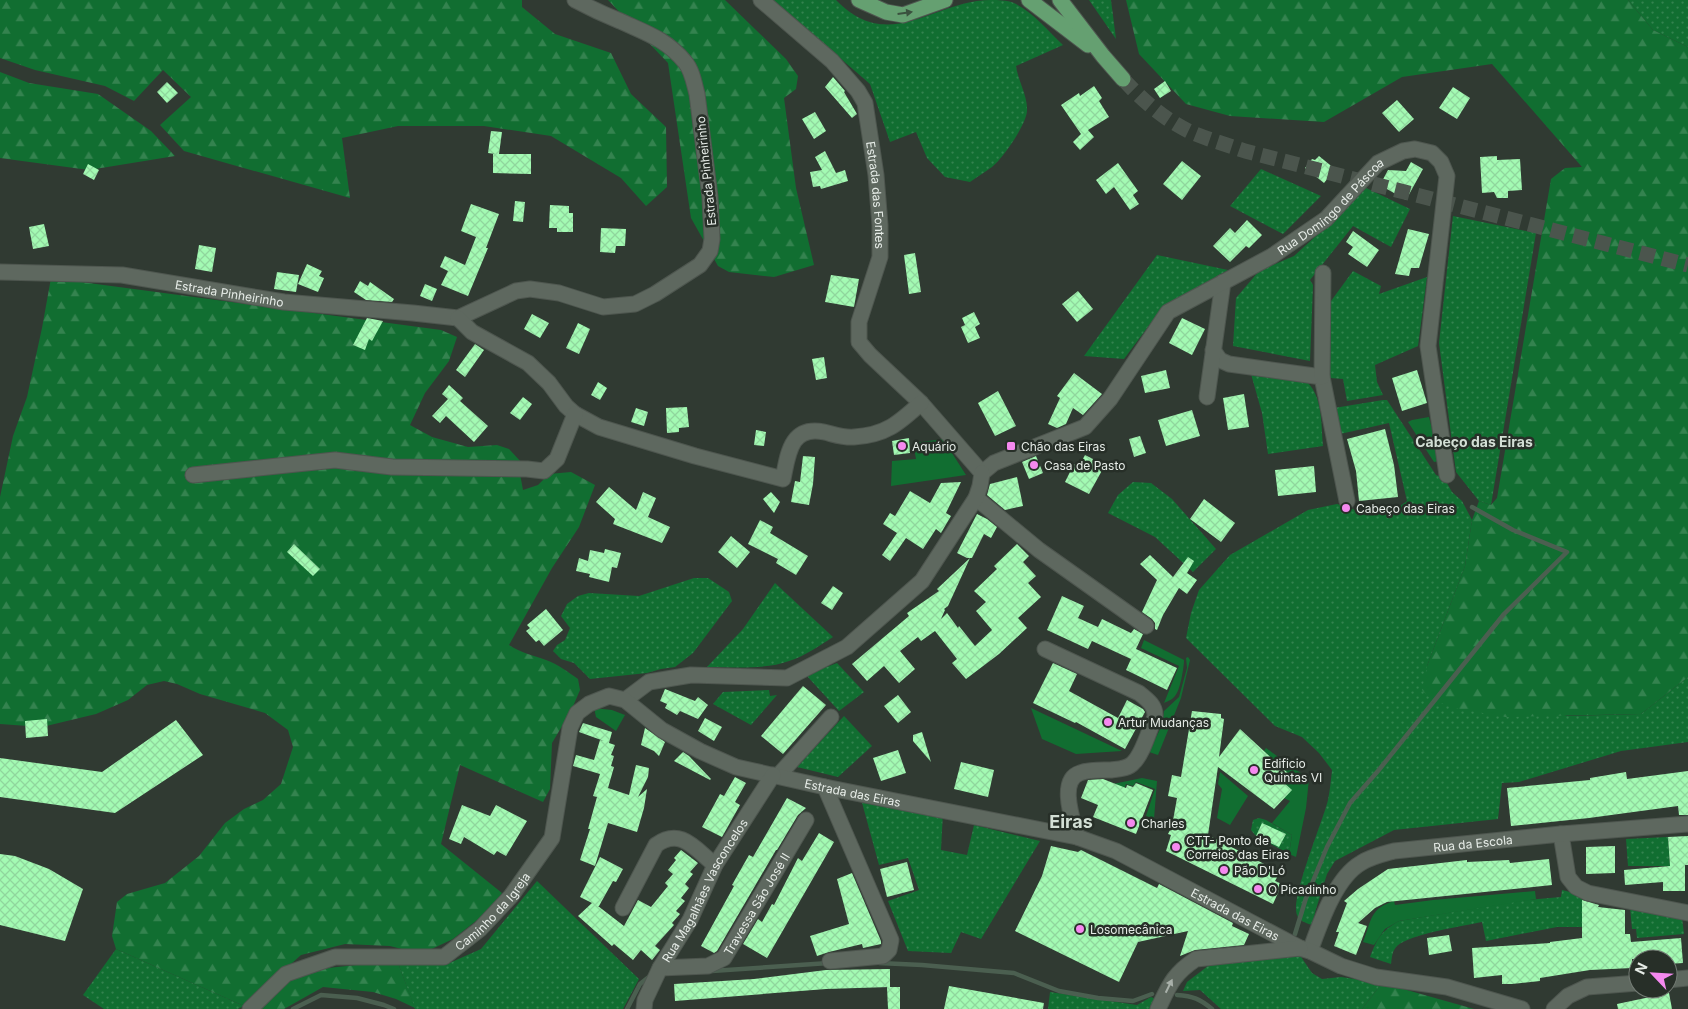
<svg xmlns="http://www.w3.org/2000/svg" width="1688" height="1009" font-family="Inter,sans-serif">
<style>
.grass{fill:url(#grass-dots)}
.forest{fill:url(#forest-firs)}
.garden{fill:#116e31}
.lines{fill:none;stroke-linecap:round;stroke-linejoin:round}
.stream{stroke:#4b5f50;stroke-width:4.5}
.building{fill:url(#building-cross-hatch)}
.major-tunnel{stroke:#4b554d;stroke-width:15;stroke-dasharray:15 8;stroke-linecap:butt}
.minor-casing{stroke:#4e564f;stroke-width:17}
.major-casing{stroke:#4e564f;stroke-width:17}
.minor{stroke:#5e685f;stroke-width:15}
.major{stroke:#65a071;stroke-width:15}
.oneway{fill:#3a513e}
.oneway2{fill:#a9b1aa}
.poi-dot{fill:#f589ef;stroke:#272f28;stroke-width:2}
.labels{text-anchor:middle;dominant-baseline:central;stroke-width:5;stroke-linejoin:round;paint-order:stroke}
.street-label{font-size:12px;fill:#e6ece7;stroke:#272f28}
.poi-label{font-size:12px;fill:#e6ece7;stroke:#272f28;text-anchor:start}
.neighbourhood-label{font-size:14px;font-weight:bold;fill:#d3dfd5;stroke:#272f28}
.district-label{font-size:18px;font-weight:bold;fill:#d3dfd5;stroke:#272f28}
</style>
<defs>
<pattern id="grass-dots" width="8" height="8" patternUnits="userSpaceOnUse" patternTransform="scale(1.25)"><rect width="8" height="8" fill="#116e31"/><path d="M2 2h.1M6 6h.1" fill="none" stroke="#34834f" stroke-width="1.8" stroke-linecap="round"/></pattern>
<pattern id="forest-firs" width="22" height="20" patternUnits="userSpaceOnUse" patternTransform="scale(1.25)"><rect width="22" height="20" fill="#116e31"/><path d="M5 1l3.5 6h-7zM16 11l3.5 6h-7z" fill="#34834f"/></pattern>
<pattern id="building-cross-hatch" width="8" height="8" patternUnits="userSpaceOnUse" patternTransform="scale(1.25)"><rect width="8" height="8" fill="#a3fab3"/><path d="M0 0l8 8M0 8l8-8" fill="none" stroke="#90d69d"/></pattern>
</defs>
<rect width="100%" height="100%" fill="#303a32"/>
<g class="grass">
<path d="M773,0H836C889,55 934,0 991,0C998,0 1007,0 1014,3C1033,12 1048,31 1063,45L1016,66C1018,81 1028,96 1027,111C1026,125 1003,158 992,167C985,172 977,177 970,182L945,177L927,158L916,132L890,142L870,84Z"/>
<path d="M1090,0H1111L1116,39L1089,0Z"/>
<path d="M1628,0H1688V47L1653,30Z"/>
<path d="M1261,169L1321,196L1283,234L1230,206Z"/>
<path d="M1364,187L1410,209L1391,247L1353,226L1310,280L1313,285L1310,361L1233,346L1236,298L1259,271L1294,256L1340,214Z"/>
<path d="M1453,216L1536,233L1491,505L1479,501L1456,472L1439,343Z"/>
<path d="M1157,255L1228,270L1162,308L1124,359L1084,356Z"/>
<path d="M1353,271L1381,286L1379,294L1427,277L1418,346L1375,365L1377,382L1383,395L1347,401L1343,379L1330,378L1331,301Z"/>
<path d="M1251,374L1307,382C1323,397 1321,425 1323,446L1268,454L1262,413Z"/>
<path d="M1383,400H1387L1436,475L1444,478L1452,492L1462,501L1472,520L1465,566L1427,666L1567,716L1641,714L1688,677V742L1621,751L1519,782L1502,783L1498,819L1394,830L1335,861L1327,874L1316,909L1312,925C1306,923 1299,921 1297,915C1290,899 1323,821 1328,800C1330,790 1331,780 1332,770L1319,753L1302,737L1275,726L1186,638L1191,613L1199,590L1230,555L1308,510L1337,504L1349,507L1359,512L1400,506L1407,501L1389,423L1340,434L1334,408Z"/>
<path d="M1133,482L1151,483L1172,499L1216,549L1193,572L1155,537L1108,513L1118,495Z"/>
<path d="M694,578H708L729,592L732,601L693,653L675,667L661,669L647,673L590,679L574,663L561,659L553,651L557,645L565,640L570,628L561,616L567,604L578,596L589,593L639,596Z"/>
<path d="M775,583L833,637C819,646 805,656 789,661C765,670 732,667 707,667L743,629Z"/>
<path d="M837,663L864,692L839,711L806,675Z"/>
<path d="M769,690L770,696L777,695L751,725L713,704L723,692Z"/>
<path d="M844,716L872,746L838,777L797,767Z"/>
<path d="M861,799L943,812L941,850L967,855L974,825L1040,841L981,939L961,932L951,953L908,951L888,901L919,890L908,858L879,865Z"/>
<path d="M1259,818L1266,820L1292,835L1289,854L1255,835L1251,830L1253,820Z"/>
<path d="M1668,837L1670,866H1628L1626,839Z"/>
<path d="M537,881L639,979L623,1009H415L398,963L445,965L481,949Z"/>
<path d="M1562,890L1582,895V927H1557L1486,941L1482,922C1463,926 1410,934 1397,946C1392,951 1392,957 1391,964L1370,957C1377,939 1381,931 1399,921L1517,901L1561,897Z"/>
<path d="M1630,907L1682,918L1684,934L1637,938L1636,929H1632Z"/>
<path d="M116,949L244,1006L238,1009H104L83,995Z"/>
<path d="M1297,951L1312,973L1322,979L1341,977L1382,983L1362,1009H1221L1200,990L1183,991L1187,982L1208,966Z"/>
<path d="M1050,992L1137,1005L1151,997L1160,1001L1157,1009H1048Z"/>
</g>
<g class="forest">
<path d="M0,0H522V7L555,34L611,53L631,94L666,127L667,187L646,206L621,178L551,136L484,126H398L342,138L350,198L184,151L160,125L191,97L163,70L134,101L105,86L35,70L0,58Z"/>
<path d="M608,0H725L786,59L798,76L796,89L784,98L796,188L814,265L774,277L729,272L718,266L691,218L668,63Z"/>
<path d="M1126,0H1628L1653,30L1688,47V677L1641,714L1506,717L1454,708L1431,699L1422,690L1427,666L1465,566L1472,520L1479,501L1491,505L1497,498L1551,179L1565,168L1582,167L1492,64L1402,77L1324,122L1230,116L1186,104L1139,54Z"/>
<path d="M0,72L29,83L98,94L151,131L175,156L89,170L0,158Z"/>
<path d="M51,278L441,330L457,337L449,361L425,393L410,425L432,437L468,447L497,445L509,449L522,463L520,474L523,490L538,485L549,474L571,472L595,485L579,527L552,568L509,645C521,653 533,655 546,660C558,664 568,672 578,679L580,690L571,711L552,743L550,789L543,802L460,765L441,844L502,893L495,906L453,939L421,954L390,946L345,944L301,955L244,1006L116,949L112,936L117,902L127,894L165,883L199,856L225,823L244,809L263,800L281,784L293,747L288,730L265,713L200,694L177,684L164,681L147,685L128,700L96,714L42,727L0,724V497L13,436L27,397L42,328Z"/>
<path d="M391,963H398L415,1008L396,999L373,992L323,987L284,1009H260C269,999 280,987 291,980C316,965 363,965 391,963Z"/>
<path d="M1382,983L1474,1009H1362Z"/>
</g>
<g class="garden">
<path d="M1429,417L1440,461L1434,462L1408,422L1412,420Z"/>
<path d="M943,439L966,475L891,486L892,461L916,459L913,443Z"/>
<path d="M1144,640L1184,660C1184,668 1180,691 1175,696C1172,700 1168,701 1164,703L1179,666L1141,648Z"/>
<path d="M1188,657L1190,660L1181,698L1158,755L1149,752L1162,725L1164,711L1179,697L1187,668L1186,658Z"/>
<path d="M594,708L612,710L625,715L616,731L596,717Z"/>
<path d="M1031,708L1122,751L1076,754L1042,739Z"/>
<path d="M1266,748L1309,779L1306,808L1296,857L1289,854L1292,835L1272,823L1290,801L1284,798L1291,790L1283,782L1289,774L1264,751Z"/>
<path d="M1220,772L1248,796L1230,825L1217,818L1222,789L1218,784Z"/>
<path d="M1142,778L1157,781L1154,819L1146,816L1155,789L1136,782L1133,786L1126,784L1122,794L1113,784Z"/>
<path d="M1535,891L1536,899L1399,921L1385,929L1374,945L1363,942C1372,920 1369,909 1394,901L1395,905L1433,900Z"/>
</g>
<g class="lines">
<g class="stream">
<path d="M1295,934L1306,898L1327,847L1350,803L1378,771L1504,614L1567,552L1513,530L1472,507"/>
<path d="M879,963L922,965L1014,973L1059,991L1098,998L1133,1001L1152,994"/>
<path d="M712,971L829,963"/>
<path d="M1177,995C1193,996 1200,999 1212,1009"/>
<path d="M293,1009L321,995L357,998L384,1005L394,1009"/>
<path d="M627,1009L640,984L650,976"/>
</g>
</g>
<g class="building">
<path d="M833,77L845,91L844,92L857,114L852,118L825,87Z"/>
<path d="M1165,81L1171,91L1160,98L1154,89Z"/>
<path d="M167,82L178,93L167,103L157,92Z"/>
<path d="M1094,86L1102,98L1099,101L1109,117L1088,130L1094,137L1080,150L1073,142L1081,134L1061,105L1079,93L1080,96Z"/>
<path d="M1453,87L1470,98L1457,119L1439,108Z"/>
<path d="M1397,100L1414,119L1399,132L1382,113Z"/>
<path d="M815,112L826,131L814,139L802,119Z"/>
<path d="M491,131L502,132L499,154H531V174L493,173V154H495L488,153Z"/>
<path d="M825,151L836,173L845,170L848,181L821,189L820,186L813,187L810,172L822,170L815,157Z"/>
<path d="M1319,156L1335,169L1324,183L1305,168L1312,159L1315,160Z"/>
<path d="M1497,156V160L1520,159L1522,190L1508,191V198H1497L1494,192L1482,193L1480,157Z"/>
<path d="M1182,161L1201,176L1182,200L1163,184Z"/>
<path d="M1411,162L1423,169L1406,200L1380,185L1388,170L1406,171Z"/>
<path d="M1118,163L1138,191L1133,195L1139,204L1130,210L1114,187L1106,194L1096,180Z"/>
<path d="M88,164L99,170L94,180L83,174Z"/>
<path d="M515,201L525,202L523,222L513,221Z"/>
<path d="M471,204L499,214L486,248H488L468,296L441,285L448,271L440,267L445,256L465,265L476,237L461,231Z"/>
<path d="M550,205L569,206V213H573V232H557V228H549Z"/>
<path d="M1247,220L1262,235L1249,248L1246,246L1230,262L1213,246L1230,228L1235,233Z"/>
<path d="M44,224L49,246L33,249L29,227Z"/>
<path d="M601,228L626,229L625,246H616L615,253L600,252Z"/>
<path d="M1408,229L1429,234L1419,268H1411L1409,276L1395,274Z"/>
<path d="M1353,231L1379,250L1367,267L1348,254L1353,247L1346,242Z"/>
<path d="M199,245L216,248L212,272L195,269Z"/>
<path d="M915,253L921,292L909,294L904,255Z"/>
<path d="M307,264L322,271L319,276L324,278L318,292L298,284Z"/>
<path d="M277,272L299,275L296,292L274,289Z"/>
<path d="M831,275L859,279L854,307L825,302Z"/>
<path d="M360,281L368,286L370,282L394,299L392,302L366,300L354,292Z"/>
<path d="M425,284L437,289L432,301L420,296Z"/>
<path d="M1078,291L1093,309L1077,322L1062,304Z"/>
<path d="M974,312L980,324L975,327L980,338L968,343L961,327L965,325L962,318Z"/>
<path d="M532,314L549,323L540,338L524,329Z"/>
<path d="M367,318L383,321L372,341L369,339L365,350L353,345Z"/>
<path d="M1182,318L1205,329L1192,355L1169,343Z"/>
<path d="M578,323L590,329L579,354L566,348Z"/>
<path d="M475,344L484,350L465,377L456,370Z"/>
<path d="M824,357L827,378L816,380L812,359Z"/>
<path d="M1166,370L1170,388L1145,393L1141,376Z"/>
<path d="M1417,370L1427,403L1402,411L1392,378Z"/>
<path d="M1074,373L1102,394L1083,415L1073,408L1066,424L1057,428L1048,424L1060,398L1057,396Z"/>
<path d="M598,382L607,388L600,400L591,395Z"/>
<path d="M449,385L463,398L460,401L488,426L474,442L446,416L440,423L432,416L448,399L442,394Z"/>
<path d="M998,391L1016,426L995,436L978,403Z"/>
<path d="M1244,394L1249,427L1228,430L1223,398Z"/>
<path d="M523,397L532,404L520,420L510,413Z"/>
<path d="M687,407L689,427L679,428V432L667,433L666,408Z"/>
<path d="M636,408L648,412L644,426L631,422Z"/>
<path d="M1192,410L1200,436L1166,446L1158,420Z"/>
<path d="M1385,429L1394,465L1398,497L1359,501L1356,471L1347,439Z"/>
<path d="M756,430L766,432L764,446L754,445Z"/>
<path d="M1140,436L1146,453L1134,457L1129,439Z"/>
<path d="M909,438L910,453L894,455L892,441Z"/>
<path d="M1085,455L1105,465L1089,494L1065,482L1074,464L1079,466Z"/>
<path d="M803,456L815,457L813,484L809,505L791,502L795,481L800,482Z"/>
<path d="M1036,456L1043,473L1029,479L1022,462Z"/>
<path d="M1314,466L1316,492L1278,496L1275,470Z"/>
<path d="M1017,477L1023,506L1005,510L987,495L990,484Z"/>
<path d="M961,482L946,513L951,516L941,533L936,529L923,549L906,538L890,561L882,555L897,533L883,524L890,513L895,516L910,491L930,503L941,483Z"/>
<path d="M609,487L636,510L643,492L656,498L648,517L670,527L662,543L613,524L615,519L596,502Z"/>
<path d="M771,492L780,502L774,513L763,499Z"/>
<path d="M1204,499L1235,523L1221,542L1190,519Z"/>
<path d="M977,514L987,519L997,527L991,538L984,534L972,558H967L957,553Z"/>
<path d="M760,520L773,527L770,533L808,556L796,575L776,563L778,559L748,544Z"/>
<path d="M731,536L750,552L737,568L718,552Z"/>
<path d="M294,544L320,569L313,576L287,552Z"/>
<path d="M1017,544L1029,556L1023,562L1036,576L1028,583L1041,597L1018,618L1027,628L999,654L966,679L952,663L957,659L935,631L921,641L918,637L900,651L915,669L899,683L884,666L867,681L852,664L909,616L907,613L939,591L937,589L970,558L948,606L944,609L945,610L941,619L947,613L958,628L959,626L975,646L992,630L976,611L986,602L974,591L997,569L994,566Z"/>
<path d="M605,549L621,553L617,568L612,567L609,582L589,577L590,574L576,571L579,558L588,561L590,550L604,553Z"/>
<path d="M1150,555L1173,577L1188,557L1194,561L1187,573L1197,580L1187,594L1179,588L1163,615L1157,630L1155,629V623L1152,619L1142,612L1157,580L1140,564Z"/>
<path d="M833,586L843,593L832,610L821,603Z"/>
<path d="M1062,596L1084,606L1078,618L1098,627L1102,619L1131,633L1134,629L1143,634L1136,649L1177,668L1167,690L1126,670L1131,659L1092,641L1088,649L1047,630Z"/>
<path d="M546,609L563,630L544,646L539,640L536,642L526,631L530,628L527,625Z"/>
<path d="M1053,663L1077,674L1069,691L1118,718L1127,700L1143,709L1145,712L1125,749L1076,722L1075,723L1033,703Z"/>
<path d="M803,686L826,705L783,754L761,736Z"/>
<path d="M665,689L695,701L698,697L708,705L698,719L680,711L677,715L665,708L667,704L660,701Z"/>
<path d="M898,695L911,712L898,723L884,706Z"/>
<path d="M1192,711L1221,714V718L1224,719L1219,757L1240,729L1289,774L1283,782L1292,790L1274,809L1218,767L1208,835L1280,872L1275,881L1282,884L1273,904L1166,851L1171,835L1168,834L1172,826L1177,798L1168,796L1172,775L1181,777Z"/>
<path d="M705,718L722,727L714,741L698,731Z"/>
<path d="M47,719L48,736L26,738L25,721Z"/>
<path d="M176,720L203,755L115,813L0,797V758L102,772Z"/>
<path d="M583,723L612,732L609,743L615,745L611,755L614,756L611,766L614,767L608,788L629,795L636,765L649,768L648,777L638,797L647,789L644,808L637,832L608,823L595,866L580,860L590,829H588L597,797L593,796L600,774L573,766L576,755L594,760L600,740L604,741L579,732Z"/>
<path d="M645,728L665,742L659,756L654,751L641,745Z"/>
<path d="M922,732L931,762L913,741V735Z"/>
<path d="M898,750L906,773L881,781L873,758Z"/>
<path d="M683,752L689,756L711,779L710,780L674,761Z"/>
<path d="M961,762L994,770L988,797L954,789Z"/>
<path d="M1688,771V815H1679L1678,806L1589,818L1511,826L1507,788L1590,780V778L1626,772L1627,779Z"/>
<path d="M735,777L746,783L735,802L740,805L722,837L702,827L720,794L724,796Z"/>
<path d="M1103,779L1126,788L1127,785L1133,787L1136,783L1153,790L1136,834L1093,817L1098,805L1081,798L1088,780Z"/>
<path d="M787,798L806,808L798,815L777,850H776L717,951L714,953L701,946L734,886L732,885L749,855L753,857Z"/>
<path d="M462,805L490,816L496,805L527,821L506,856L497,851L494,855L464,837L461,844L449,839Z"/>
<path d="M1262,823L1286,834L1279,847L1256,836Z"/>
<path d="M819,833L834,842L767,958L743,944L758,919L762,922L772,904L774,905L798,858L802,861Z"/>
<path d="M1688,836V865H1685V891H1663V882L1625,885L1624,870L1670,866L1668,837Z"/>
<path d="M1051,846L1078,852L1081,850L1157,888L1159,884L1233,923L1232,926L1249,934L1244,945L1195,950L1180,956L1188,931L1138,942L1119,982L1015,931L1042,876Z"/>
<path d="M1615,846V873L1586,874V847Z"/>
<path d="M681,850L698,863L690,872L693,874L685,884L689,888L681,898L685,901L676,911L680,914L672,923L674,925L655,946L660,950L652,960L641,950L633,960L614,944L612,946L578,916L592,903L580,897L600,857L623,869L616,882L613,881L599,906H598L624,926L638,900L651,907L668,886L665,883L673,874L668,870L676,860L674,858Z"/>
<path d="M0,854L15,856L49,869L83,889L65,941L0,925Z"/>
<path d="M1549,859L1552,885L1387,902L1375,908L1358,923L1367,926L1356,955L1334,946L1339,932H1336L1347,903L1344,901L1358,889L1388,869L1467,860V862L1509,860L1510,863Z"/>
<path d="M907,862L914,890L887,897L880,869Z"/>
<path d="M852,873L881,941V944L863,948L862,944L829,952L817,956L810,936L849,924L837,879Z"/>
<path d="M1582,900L1599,905L1598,907L1625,910V934H1630L1631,942L1681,938L1683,963L1668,964V959H1632V968L1590,970L1540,978V981L1512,984H1502V975L1474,978L1472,948L1550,943V942L1582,938Z"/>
<path d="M1449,935L1452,951L1429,955L1427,938Z"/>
<path d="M890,969V987L826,989L675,1001L674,984L754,979L826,970Z"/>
<path d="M949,986L1044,1003L1043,1009H944Z"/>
<path d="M887,987H900V1009H888Z"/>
<path d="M1669,993L1672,1009H1618L1617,1004Z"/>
</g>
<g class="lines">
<path class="major-tunnel" d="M1123,79C1143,101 1166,121 1193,133C1210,140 1228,145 1245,151L1688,265"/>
<defs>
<g id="minor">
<path id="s1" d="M761,0L832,61L858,91L865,103L876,175L880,225V257L859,322V342L870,355L921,403L982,473"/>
<path id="s2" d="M0,272L122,275L284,302L413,313L458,318L516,291L530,289L559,293L603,307L635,304L655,294L700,265L710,251L712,239L710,197L697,94C694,83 692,70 685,62C666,39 646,33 620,21C605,15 590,8 575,0"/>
<path d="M458,318L472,332L528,363L549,383L566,406L575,414L599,427L695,456L783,479C788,455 790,425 824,432C833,434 844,438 854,437C886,435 899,423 921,403"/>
<path d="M1213,350L1220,360L1229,364L1322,377L1347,501"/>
<path d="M1322,377L1323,273"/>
<path d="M1207,397L1223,282"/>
<path id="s3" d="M982,473L994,463L1085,427L1110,399L1168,312L1272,256L1326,219L1378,163L1403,151L1415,149L1432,153L1441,162L1447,176L1428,346L1447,475"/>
<path d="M193,475L335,460L392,467L527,469L544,471L557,459L575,414"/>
<path d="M976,498L1039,550L1146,626"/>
<path d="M1045,649L1139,693C1148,700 1156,706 1155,717C1149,730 1143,754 1133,763C1128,769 1118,769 1111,770C1102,770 1089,769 1080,773C1058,780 1073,821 1077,837"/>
<path d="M625,700L649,682L691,675L787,678L847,647L922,581L976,498L980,486L982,473"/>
<path d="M778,776L831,717"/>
<path d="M825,787L891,940L889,950L883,956L830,961"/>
<path d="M1561,834L1568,877L1576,887L1588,893L1688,913"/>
<path d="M623,908L656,845C681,827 695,849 715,865"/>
<path id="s4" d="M1310,951C1320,924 1335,878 1361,863C1370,857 1383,854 1394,851L1561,834L1688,824"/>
<path id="s5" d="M660,968L708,966L724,958L806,820"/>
<path d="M1668,980L1688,978"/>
<path id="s6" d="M250,1009L286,974L335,957H444L480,929L511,896L552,838L570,728L577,713L589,704L609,696L625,700L662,730L700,751L736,767L825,787L1077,837L1116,851L1300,948L1310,951L1341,966L1376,977L1447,987L1522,1009"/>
<path id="s7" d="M644,1009L645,1000L660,968L690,920L715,865L773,775"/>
<path d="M1158,1009C1169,986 1173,974 1196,959L1300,948"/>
<path d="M1554,1009L1568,996L1587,987L1638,983"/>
</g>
<g id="major">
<path d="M859,0L886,12L903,15L945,0"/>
<path d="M1029,0L1088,45"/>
<path d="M1060,0L1103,56L1123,79"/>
</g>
</defs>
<use href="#minor" class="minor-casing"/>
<use href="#major" class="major-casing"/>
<use href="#minor" class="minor"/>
<use href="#major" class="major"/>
</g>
<defs><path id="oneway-solid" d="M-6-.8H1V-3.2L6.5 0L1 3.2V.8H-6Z" transform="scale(1.25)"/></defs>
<use class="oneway" href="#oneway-solid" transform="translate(905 13) rotate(-8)"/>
<use class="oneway2" href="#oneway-solid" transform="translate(1169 986) rotate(-64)"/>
<g class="poi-dot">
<circle cx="902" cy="446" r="5"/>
<rect x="1006" y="441" width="10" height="10" rx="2.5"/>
<circle cx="1034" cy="465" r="5"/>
<circle cx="1346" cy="508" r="5"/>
<circle cx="1108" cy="722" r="5"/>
<circle cx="1254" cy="770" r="5"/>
<circle cx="1131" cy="823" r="5"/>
<circle cx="1176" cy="847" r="5"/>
<circle cx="1224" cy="870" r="5"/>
<circle cx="1258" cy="889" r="5"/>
<circle cx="1080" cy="929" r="5"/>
</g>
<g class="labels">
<g class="street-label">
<text transform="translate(706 171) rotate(-96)">Estrada Pinheirinho</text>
<text stroke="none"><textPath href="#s1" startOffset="240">Estrada das Fontes</textPath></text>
<text stroke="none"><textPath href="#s3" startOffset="451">Rua Domingo de Páscoa</textPath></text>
<text stroke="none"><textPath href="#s2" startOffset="231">Estrada Pinheirinho</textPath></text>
<text stroke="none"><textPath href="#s6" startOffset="804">Estrada das Eiras</textPath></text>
<text stroke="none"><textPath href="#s4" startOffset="218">Rua da Escola</textPath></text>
<text stroke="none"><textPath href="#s7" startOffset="134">Rua Magalhães Vasconcelos</textPath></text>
<text stroke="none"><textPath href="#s5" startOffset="129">Travessa São José II</textPath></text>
<text stroke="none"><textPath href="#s6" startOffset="278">Caminho da Igreja</textPath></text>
<text stroke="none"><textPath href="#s6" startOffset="1209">Estrada das Eiras</textPath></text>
</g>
<g class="poi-label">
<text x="912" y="446">Aquário</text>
<text x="1021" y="446">Chão das Eiras</text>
<text x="1044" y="465">Casa de Pasto</text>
<text x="1356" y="508">Cabeço das Eiras</text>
<text x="1118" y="722">Artur Mudanças</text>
<text x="1264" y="763">Edificio<tspan x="1264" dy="14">Quintas VI</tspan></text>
<text x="1141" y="823">Charles</text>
<text x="1186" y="840">CTT- Ponto de<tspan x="1186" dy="14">Correios das Eiras</tspan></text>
<text x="1234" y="870">Pão D'Ló</text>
<text x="1268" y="889">O Picadinho</text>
<text x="1090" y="929">Losomecânica</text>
</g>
<g class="neighbourhood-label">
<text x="1474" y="441">Cabeço das Eiras</text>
</g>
<g class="district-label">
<text x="1071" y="821">Eiras</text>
</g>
</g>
<g transform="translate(1653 974) rotate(295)"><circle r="24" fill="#272f28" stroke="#737b74"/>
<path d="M0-4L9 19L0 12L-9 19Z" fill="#f589ef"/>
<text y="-8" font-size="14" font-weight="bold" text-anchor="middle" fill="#e6ece7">N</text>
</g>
</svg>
